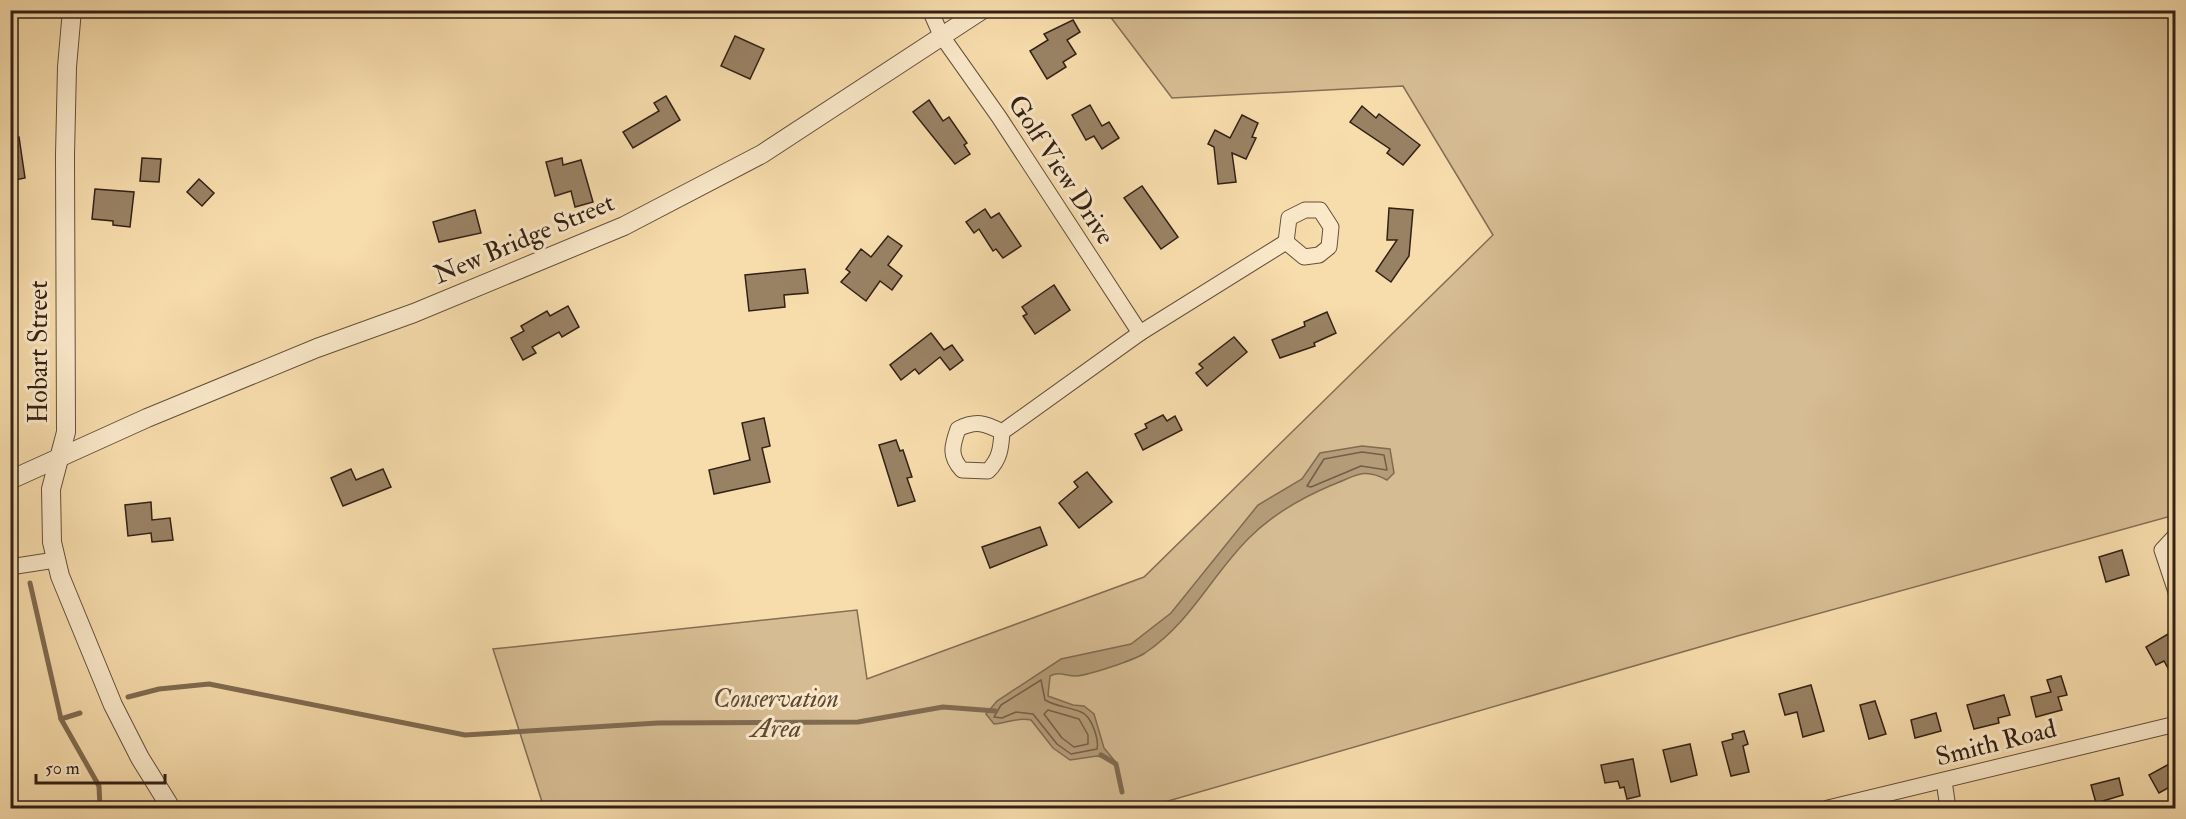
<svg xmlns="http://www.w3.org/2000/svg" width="2186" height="819" font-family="'IM FELL Double Pica',serif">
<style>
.green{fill:#d6bc92;stroke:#846e54;stroke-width:1.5}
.water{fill:#b49c79;stroke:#806b51;stroke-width:1.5}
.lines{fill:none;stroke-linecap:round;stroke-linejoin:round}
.shore{stroke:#745e47;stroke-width:1.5}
.stream{stroke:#806b51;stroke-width:5}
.building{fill:#998264;stroke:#332115;stroke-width:1.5}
.minor-casing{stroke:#64503b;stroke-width:17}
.tertiary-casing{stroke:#64503b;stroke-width:20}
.minor{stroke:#fae8c9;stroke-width:15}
.tertiary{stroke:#fae8c9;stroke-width:18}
.labels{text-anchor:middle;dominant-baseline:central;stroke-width:6;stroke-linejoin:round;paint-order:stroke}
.street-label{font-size:26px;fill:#332115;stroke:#fae8c9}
.park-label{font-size:26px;font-style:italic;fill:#5c4834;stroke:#fae8c9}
</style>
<rect width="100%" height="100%" fill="#f7dcac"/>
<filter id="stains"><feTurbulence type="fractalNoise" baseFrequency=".00333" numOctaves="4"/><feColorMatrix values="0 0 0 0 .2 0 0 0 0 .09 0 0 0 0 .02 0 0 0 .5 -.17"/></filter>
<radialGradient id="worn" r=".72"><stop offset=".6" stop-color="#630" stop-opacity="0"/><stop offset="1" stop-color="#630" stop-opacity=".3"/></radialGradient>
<path class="green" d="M1106,11H2175V515L1741,635L1144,808H544L493,649L857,610L867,679L1144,577L1493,235L1403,86L1172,98Z"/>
<path class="water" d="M1362,446L1390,449L1394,473L1387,480C1363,467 1356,476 1332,485C1301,498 1273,514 1249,538C1211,576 1191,622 1145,653C1134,660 1090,675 1076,676C1065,676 1060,671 1050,676L1048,696L1073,705L1084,706L1094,714L1104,748L1114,760L1097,756L1070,760L1053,748L1031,720C1016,717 1008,723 994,724L986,714L997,701L1061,659L1131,644L1171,613L1258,505L1302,479L1320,453Z"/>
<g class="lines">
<g class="shore">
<path d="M1362,452L1384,455L1387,470L1361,466L1311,487L1307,486L1324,459Z"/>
<path d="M1041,680L1045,700C1057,707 1070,707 1081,712C1092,716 1099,740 1097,749L1071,754L1057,744L1033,714L1016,712L1002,718L994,717L1001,705Z"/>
<path d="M1048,710L1079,719L1088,735V744L1074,747L1062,738L1044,714Z"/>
</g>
<g class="stream">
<path d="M30,583L61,719L99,786L100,808"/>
<path d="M128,697L159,689L209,684L465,735L658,723L858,722L943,707L996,711"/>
<path d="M61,719L80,713"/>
<path d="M1101,755L1116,764L1122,792"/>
</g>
</g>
<g class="building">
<path d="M1073,20L1080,32L1067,40L1076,54L1063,62L1066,67L1047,79L1030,51L1048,40L1044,34Z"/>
<path d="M735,36L764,49L750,79L721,66Z"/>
<path d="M666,96L680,120L633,148L623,132L659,111L654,103Z"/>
<path d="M929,100L943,121L949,117L967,143L964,145L970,154L955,164L913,112Z"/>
<path d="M1090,105L1102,126L1109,122L1119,138L1102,149L1094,136L1086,140L1072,115Z"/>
<path d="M1362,106L1376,118L1379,114L1420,145L1403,165L1387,153L1390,149L1350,122Z"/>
<path d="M1242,115L1258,123L1252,137L1256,138L1246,159L1232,153L1236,182L1218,184L1214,147L1208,144L1215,130L1230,138Z"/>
<path d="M19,137L25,178L10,181V138Z"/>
<path d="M142,158L161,159L159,182L140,181Z"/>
<path d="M562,158L563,165L581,160L593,202L575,207L571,191L555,196L546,162Z"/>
<path d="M199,179L214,193L202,206L187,192Z"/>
<path d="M1142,186L1178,237L1161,249L1124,198Z"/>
<path d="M95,189L134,192L130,227L113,225V221L92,219Z"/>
<path d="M1389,208L1413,210L1409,256L1391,282L1376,271L1397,240H1387Z"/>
<path d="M985,209L991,218L999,213L1021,246L1003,258L996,249L993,251L979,229L974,233L966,222Z"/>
<path d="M475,210L481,233L439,242L433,222Z"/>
<path d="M888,236L902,246L888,265L902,276L892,290L880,281L866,301L841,282L850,272L846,269L861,249L871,257Z"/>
<path d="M805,269L808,293L784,295L785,307L749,311L745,275Z"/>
<path d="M1054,285L1070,310L1035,334L1023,316L1027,314L1022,307Z"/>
<path d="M568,306L579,327L562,337L559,332L532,347L536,353L523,360L511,338L524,331L521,326L547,311L550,316Z"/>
<path d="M1327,312L1336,333L1314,343L1315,346L1280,358L1272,340L1305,326L1304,322Z"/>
<path d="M931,333L944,350L952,345L963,360L950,370L940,357L919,374L915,369L901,380L890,365Z"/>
<path d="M1234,337L1247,352L1207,386L1196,373L1203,368L1199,364Z"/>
<path d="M1163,415L1167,421L1175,416L1182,430L1143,450L1135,434L1147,428L1145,424Z"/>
<path d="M764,418L770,446L762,448L770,482L714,494L709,470L750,460L742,423Z"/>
<path d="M896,440L900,451L903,450L912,477L907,478L915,501L898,506L879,445Z"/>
<path d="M351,469L356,480L383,469L391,487L343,506L331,478Z"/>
<path d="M1087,472L1112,502L1079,528L1059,503L1078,487L1074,482Z"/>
<path d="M151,502L152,520L170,518L173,540L152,542L151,533L128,536L125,505Z"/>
<path d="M1040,527L1047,545L990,568L982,547Z"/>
<path d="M2122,550L2129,575L2106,582L2099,557Z"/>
<path d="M2168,634L2175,646V681L2164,661L2156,665L2146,647Z"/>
<path d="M2061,676L2067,695L2058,697L2062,710L2036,717L2031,697L2051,692L2047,680Z"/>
<path d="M1811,685L1824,731L1803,737L1797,712L1785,715L1779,694Z"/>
<path d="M2004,695L2010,715L1998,718L1999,723L1974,729L1967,705Z"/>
<path d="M1875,701L1886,734L1869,739L1860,705Z"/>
<path d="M1936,713L1941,731L1915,738L1911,720Z"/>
<path d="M1744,731L1748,744L1743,746L1749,772L1731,776L1722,742L1733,739L1732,734Z"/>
<path d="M1690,744L1697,775L1671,782L1663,750Z"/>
<path d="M1633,759L1640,796L1627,799L1624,787L1620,788L1618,781L1605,783L1601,765Z"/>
<path d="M2171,763L2175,771V784L2159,793L2149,775Z"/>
<path d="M2119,778L2123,795L2096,803L2091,785Z"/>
</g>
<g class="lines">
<defs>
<g id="minor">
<path d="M930,10L941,35L999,117L1140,333L1286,242L1289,218L1305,210H1320L1331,227L1329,247L1319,255L1304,257L1286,242"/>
<path d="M1002,432C985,423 976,420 958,429C952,446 949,456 962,470L988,471C1000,459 1001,448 1002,432L1140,333"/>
<path d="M2176,535L2162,550L2176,592"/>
<path d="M10,567L55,560"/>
<path d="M1944,781L1948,808"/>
<path d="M1828,808L2176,724"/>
</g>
<g id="tertiary">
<path d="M72,10L67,67L65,155L66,432L51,489L52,542L60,576L113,705L140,758L171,808"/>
<path d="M10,480L147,418L317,348L414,313L624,226L762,154L982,10"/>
</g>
</defs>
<use href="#minor" class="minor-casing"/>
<use href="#tertiary" class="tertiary-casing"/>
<use href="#minor" class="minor"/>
<use href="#tertiary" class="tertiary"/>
</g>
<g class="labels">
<g class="street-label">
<text transform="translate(1061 170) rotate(57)">Golf View Drive</text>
<text transform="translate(524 239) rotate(-23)">New Bridge Street</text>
<text transform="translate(39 352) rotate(-90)">Hobart Street</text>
<text transform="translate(1996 743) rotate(-14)">Smith Road</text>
</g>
<g class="park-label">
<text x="776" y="699">Conservation<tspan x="776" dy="30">Area</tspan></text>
</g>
</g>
<rect width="2186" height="819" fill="none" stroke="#f7dcac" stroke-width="36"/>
<rect x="12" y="12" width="2162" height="795" fill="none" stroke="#332115" stroke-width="3"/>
<rect x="18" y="18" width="2150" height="783" fill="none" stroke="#332115" stroke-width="1.5"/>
<path d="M36 774v9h129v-9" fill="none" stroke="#332115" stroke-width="3"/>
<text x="45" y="774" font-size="18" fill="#332115" stroke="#fae8c9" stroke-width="4.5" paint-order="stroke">50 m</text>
<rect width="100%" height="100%" filter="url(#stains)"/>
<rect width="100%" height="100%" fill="url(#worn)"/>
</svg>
